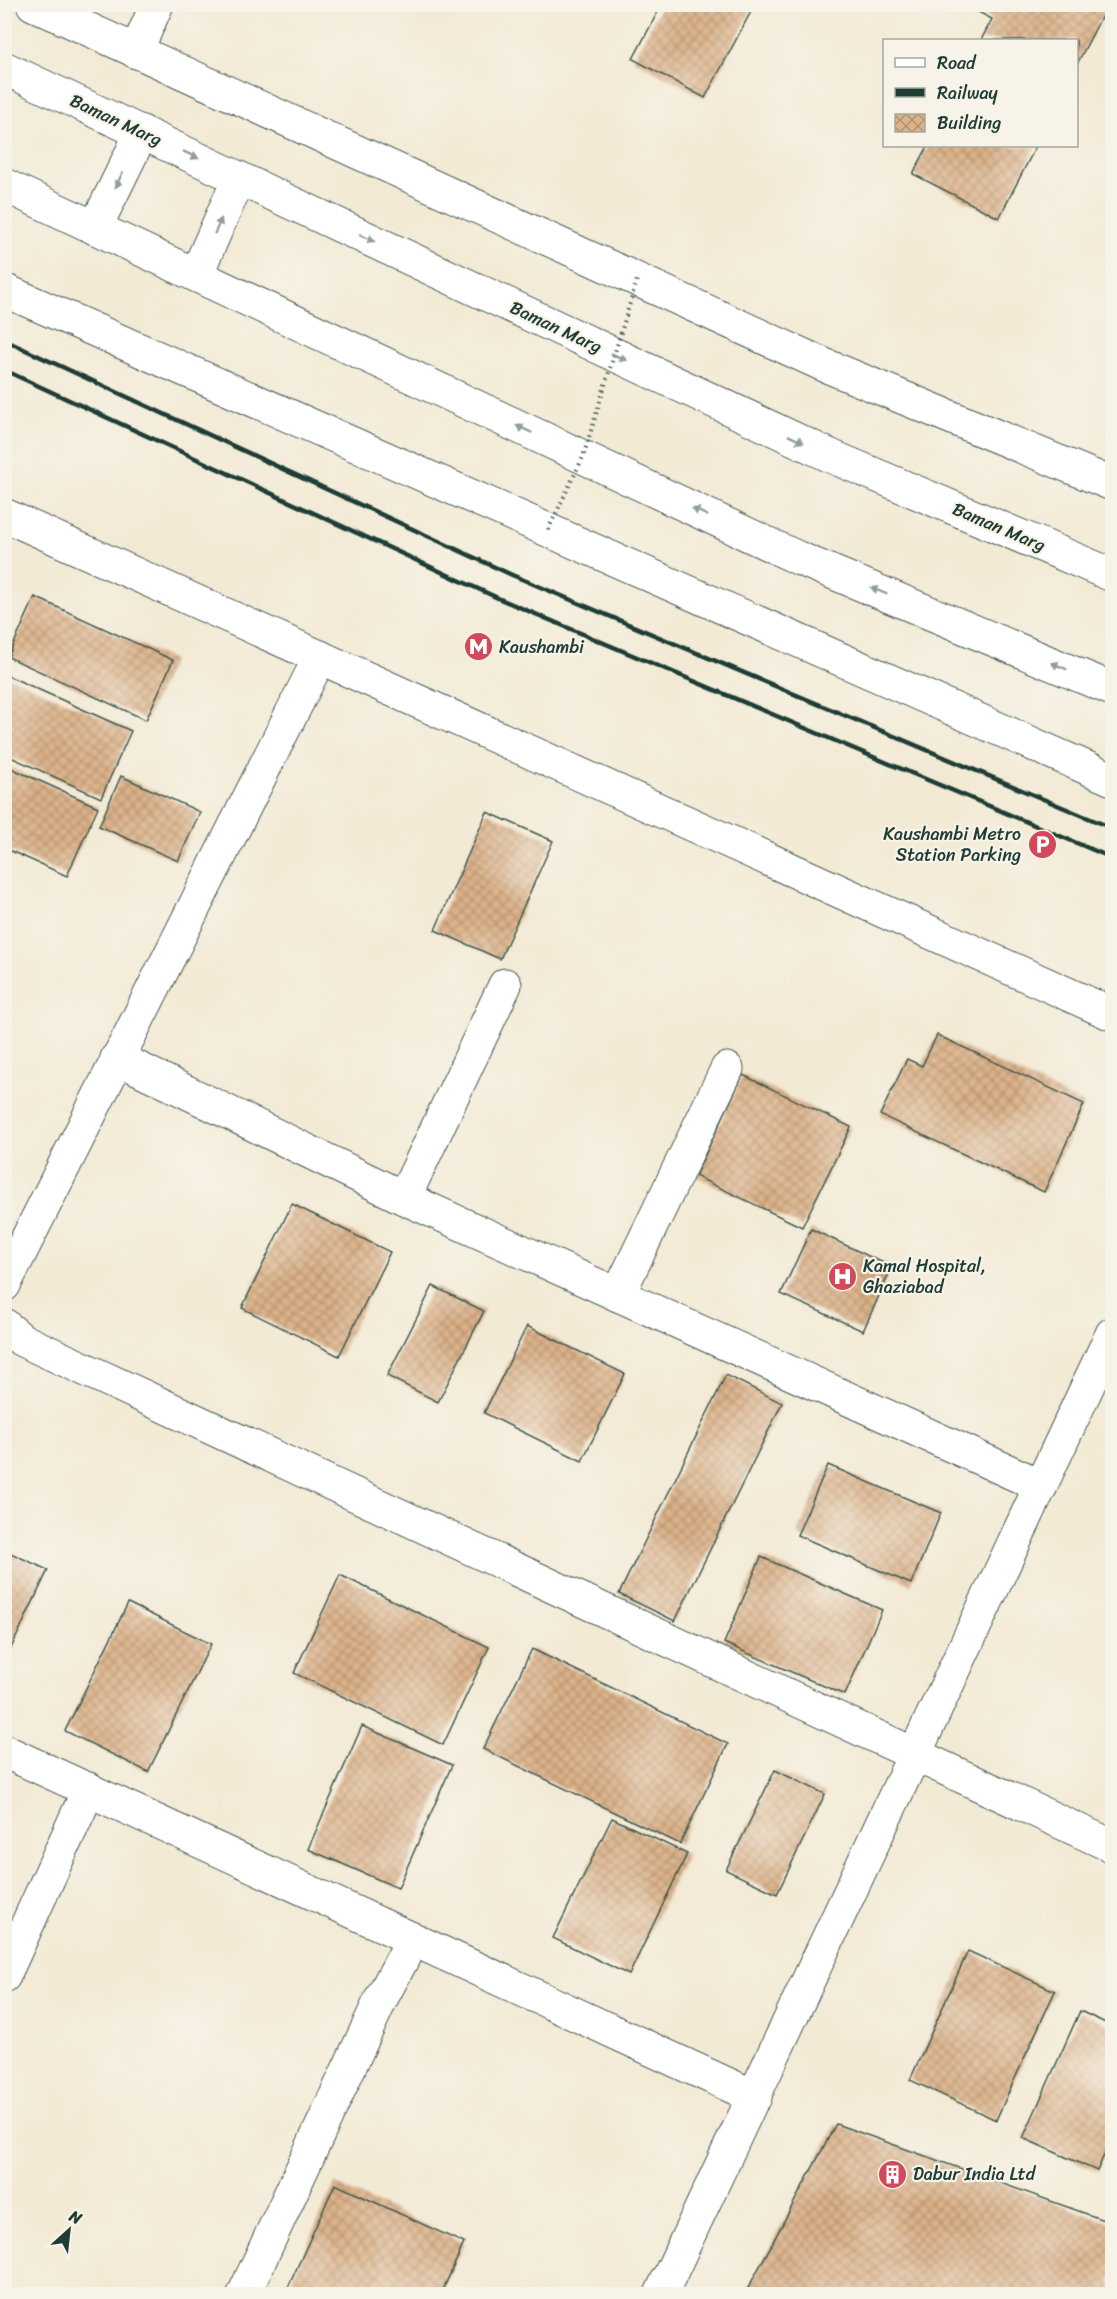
<svg xmlns="http://www.w3.org/2000/svg" width="1117" height="2299" font-family="Sriracha,sans-serif">
<style>
.building{fill:url(#building-cross-hatch)}
.lines{fill:none;stroke-linecap:round;stroke-linejoin:round}
.minor-casing{stroke:#3f574c;stroke-width:35}
.major-casing{stroke:#3f574c;stroke-width:35}
.minor{stroke:#fff;stroke-width:33}
.major{stroke:#fff;stroke-width:33}
.rail{stroke:#1f3d34;stroke-width:4.5}
.path-bridge{stroke:#3f574c;stroke-width:4;stroke-dasharray:1.5 4.5;stroke-linecap:butt}
.oneway{fill:#8f9e9a}
.labels{text-anchor:middle;dominant-baseline:central;stroke-width:4.5;stroke-linejoin:round;paint-order:stroke}
.street-label{font-size:18px;fill:#1f3d34;stroke:#f7f3e8}
.poi-label{font-size:18px;fill:#1f3d34;stroke:#f7f3e8;text-anchor:start}
</style>
<defs>
<pattern id="building-cross-hatch" width="8" height="8" patternUnits="userSpaceOnUse" patternTransform="scale(1.5)"><rect width="8" height="8" fill="#ddb289"/><path d="M0 0l8 8M0 8l8-8" fill="none" stroke="#b39271"/></pattern>
</defs>
<rect width="100%" height="100%" fill="#f7f3e8"/>
<filter id="ink" filterUnits="userSpaceOnUse"><feTurbulence type="fractalNoise" baseFrequency=".0167" numOctaves="2"/><feDisplacementMap in="SourceGraphic" scale="12" xChannelSelector="R" yChannelSelector="G"/><feConvolveMatrix kernelMatrix="1 2 1 2 8 2 1 2 1" color-interpolation-filters="sRGB"/></filter>
<filter id="wash" filterUnits="userSpaceOnUse"><feTurbulence type="fractalNoise" baseFrequency=".008" numOctaves="4" result="noise"/><feDisplacementMap in="SourceGraphic" scale="24" xChannelSelector="R" yChannelSelector="G"/><feGaussianBlur stdDeviation="1.35" result="paint"/><feColorMatrix in="noise" values="0 0 0 0 0 0 0 0 0 0 0 0 0 0 0 0 0 1.4 0 .05"/><feComposite in="paint" operator="in"/></filter>
<g filter="url(#wash)">
<rect width="100%" height="100%" fill="#f3ead5"/>
<g id="blocks">
<g class="building">
<path d="M662,4H755L705,98L633,59Z"/>
<path d="M963,4H1108L1076,66V40H981L992,19Z"/>
<path d="M928,146H1036L999,218L913,174Z"/>
<path d="M35,597L173,660L146,720L8,657Z"/>
<path d="M4,674L131,731L101,798L4,754Z"/>
<path d="M4,765L98,807L67,876L4,848Z"/>
<path d="M121,776L200,812L178,861L99,826Z"/>
<path d="M487,812L553,841L500,959L435,930Z"/>
<path d="M937,1035L1084,1104L1044,1192L880,1115L907,1059L922,1066Z"/>
<path d="M743,1075L851,1127L802,1227L695,1176Z"/>
<path d="M292,1204L390,1252L339,1356L242,1308Z"/>
<path d="M811,1229L892,1267L863,1331L781,1294Z"/>
<path d="M433,1286L484,1311L438,1402L387,1376Z"/>
<path d="M527,1326L625,1374L582,1461L484,1413Z"/>
<path d="M726,1375L782,1403L675,1621L619,1594Z"/>
<path d="M828,1465L941,1513L911,1584L797,1535Z"/>
<path d="M4,1550L48,1570L4,1663Z"/>
<path d="M761,1557L882,1610L845,1695L724,1643Z"/>
<path d="M340,1575L489,1647L443,1745L294,1673Z"/>
<path d="M128,1603L211,1644L148,1772L65,1731Z"/>
<path d="M532,1649L728,1744L680,1844L483,1749Z"/>
<path d="M362,1726L452,1765L398,1888L308,1849Z"/>
<path d="M775,1770L825,1794L777,1894L726,1870Z"/>
<path d="M612,1818L687,1854L629,1975L553,1938Z"/>
<path d="M968,1951L1055,1991L996,2120L910,2080Z"/>
<path d="M1080,2011L1112,2026V2137L1097,2171L1023,2138Z"/>
<path d="M836,2124L1112,2223V2294H745Z"/>
<path d="M335,2184L464,2243L441,2294H285Z"/>
</g>
</g>
</g>
<g filter="url(#ink)">
<use href="#blocks" fill-opacity="0" stroke="#3f574c" stroke-width="1.5"/>
<g class="lines">
<defs>
<g id="minor">
<path d="M33,4L822,364L1112,484"/>
<path d="M136,52L157,4"/>
<path d="M4,290L1112,779"/>
<path d="M4,515L1112,1014"/>
<path d="M117,1058L404,1198L1041,1486"/>
<path d="M404,1198L505,985"/>
<path d="M4,1285L320,657"/>
<path d="M618,1295L727,1069"/>
<path d="M4,1325L22,1340L1112,1846"/>
<path d="M4,1751L755,2097"/>
<path d="M4,1976L89,1789"/>
<path d="M244,2294L381,1999L413,1939"/>
<path d="M661,2294L1112,1334"/>
</g>
<g id="major">
<path d="M4,68L833,457L1112,575"/>
<path d="M4,185L798,558L1112,689"/>
<path d="M95,228L142,132"/>
<path d="M196,275L239,178"/>
</g>
</defs>
<use href="#minor" class="minor-casing"/>
<use href="#major" class="major-casing"/>
<use href="#minor" class="minor"/>
<use href="#major" class="major"/>
<g class="rail">
<path d="M4,340L512,575L1112,828"/>
<path d="M4,370L500,599L1112,858"/>
</g>
<path class="path-bridge" d="M548,530L583,457L637,280"/>
</g>
<defs><path id="oneway-solid" d="M-6-.8H1V-3.2L6.5 0L1 3.2V.8H-6Z" transform="scale(1.5)"/></defs>
<g class="oneway">
<use href="#oneway-solid" transform="translate(191 155) rotate(25)"/>
<use href="#oneway-solid" transform="translate(119 180) rotate(116)"/>
<use href="#oneway-solid" transform="translate(218 226) rotate(-66)"/>
<use href="#oneway-solid" transform="translate(367 238) rotate(25)"/>
<use href="#oneway-solid" transform="translate(619 357) rotate(25)"/>
<use href="#oneway-solid" transform="translate(524 429) rotate(-155)"/>
<use href="#oneway-solid" transform="translate(796 439) rotate(25)"/>
<use href="#oneway-solid" transform="translate(700 512) rotate(-155)"/>
<use href="#oneway-solid" transform="translate(879 591) rotate(-157)"/>
<use href="#oneway-solid" transform="translate(1059 666) rotate(-157)"/>
</g>
</g>
<defs>
<symbol id="metro-disc" viewBox="-11 -11 22 22"><circle r="9.5" fill="#d1495b" stroke="#f7f3e8"/><path d="M-5.5 5V-5H-3L0 0L3-5H5.5V5H3V-.5L0 4L-3-.5V5Z" fill="#fff"/></symbol>
<symbol id="parking-disc" viewBox="-11 -11 22 22"><circle r="9.5" fill="#d1495b" stroke="#f7f3e8"/><path d="M-3.5-5.5H1a3.5 3.5 0 0 1 0 7H-1V5.5H-3.5ZM-1-3.4V-.6H.8a1.4 1.4 0 0 0 0-2.8Z" fill="#fff"/></symbol>
<symbol id="hospital-disc" viewBox="-11 -11 22 22"><circle r="9.5" fill="#d1495b" stroke="#f7f3e8"/><path d="M-5-5h3v3.5h4V-5h3V5h-3V1.5h-4V5h-3Z" fill="#fff"/></symbol>
<symbol id="building-disc" viewBox="-11 -11 22 22"><circle r="9.5" fill="#d1495b" stroke="#f7f3e8"/><path d="M-4-6H4V6H1V3H-1V6H-4ZM-2.5-4.3h1.7v1.8h-1.7ZM.8-4.3h1.7v1.8H.8ZM-2.5-1h1.7V.8h-1.7ZM.8-1h1.7V.8H.8Z" fill="#fff"/></symbol>
</defs>
<g fill-rule="evenodd">
<use href="#metro-disc" x="462" y="630" width="33" height="33"/>
<use href="#parking-disc" x="1026" y="828" width="33" height="33"/>
<use href="#hospital-disc" x="826" y="1260" width="33" height="33"/>
<use href="#building-disc" x="876" y="2158" width="33" height="33"/>
</g>
<g class="labels">
<g class="street-label">
<text transform="translate(116 120) rotate(25)">Baman Marg</text>
<text transform="translate(556 327) rotate(25)">Baman Marg</text>
<text transform="translate(999 527) rotate(23)">Baman Marg</text>
</g>
<g class="poi-label">
<text x="499" y="647">Kaushambi</text>
<text x="1021" y="834" text-anchor="end">Kaushambi Metro<tspan x="1021" dy="21">Station Parking</tspan></text>
<text x="863" y="1266">Kamal Hospital,<tspan x="863" dy="21">Ghaziabad</tspan></text>
<text x="913" y="2174">Dabur India Ltd</text>
</g>
</g>
<rect width="1117" height="2299" fill="none" stroke="#f7f3e8" stroke-width="24"/>
<rect x="883" y="39" width="195" height="108" fill="#f7f3e8" stroke="#a1aaa0" stroke-width="1.5"/>
<rect x="895" y="58" width="30" height="9" fill="#ffffff" stroke="#a1aaa0" stroke-width="1.5"/>
<text x="937" y="69" font-size="18" fill="#1f3d34">Road</text>
<rect x="895" y="88" width="30" height="9" fill="#1f3d34" stroke="#a1aaa0" stroke-width="1.5"/>
<text x="937" y="99" font-size="18" fill="#1f3d34">Railway</text>
<rect x="895" y="114" width="30" height="18" fill="url(#building-cross-hatch)" stroke="#a1aaa0" stroke-width="1.5"/>
<text x="937" y="129" font-size="18" fill="#1f3d34">Building</text>
<g transform="translate(69 2230) rotate(27)" stroke="#f7f3e8" stroke-width="4.5" paint-order="stroke">
<path d="M0-4.5L10 22L0 15L-10 22Z" fill="#1f3d34"/>
<text y="-9" font-size="16" font-weight="bold" text-anchor="middle" fill="#1f3d34">N</text>
</g>
</svg>
